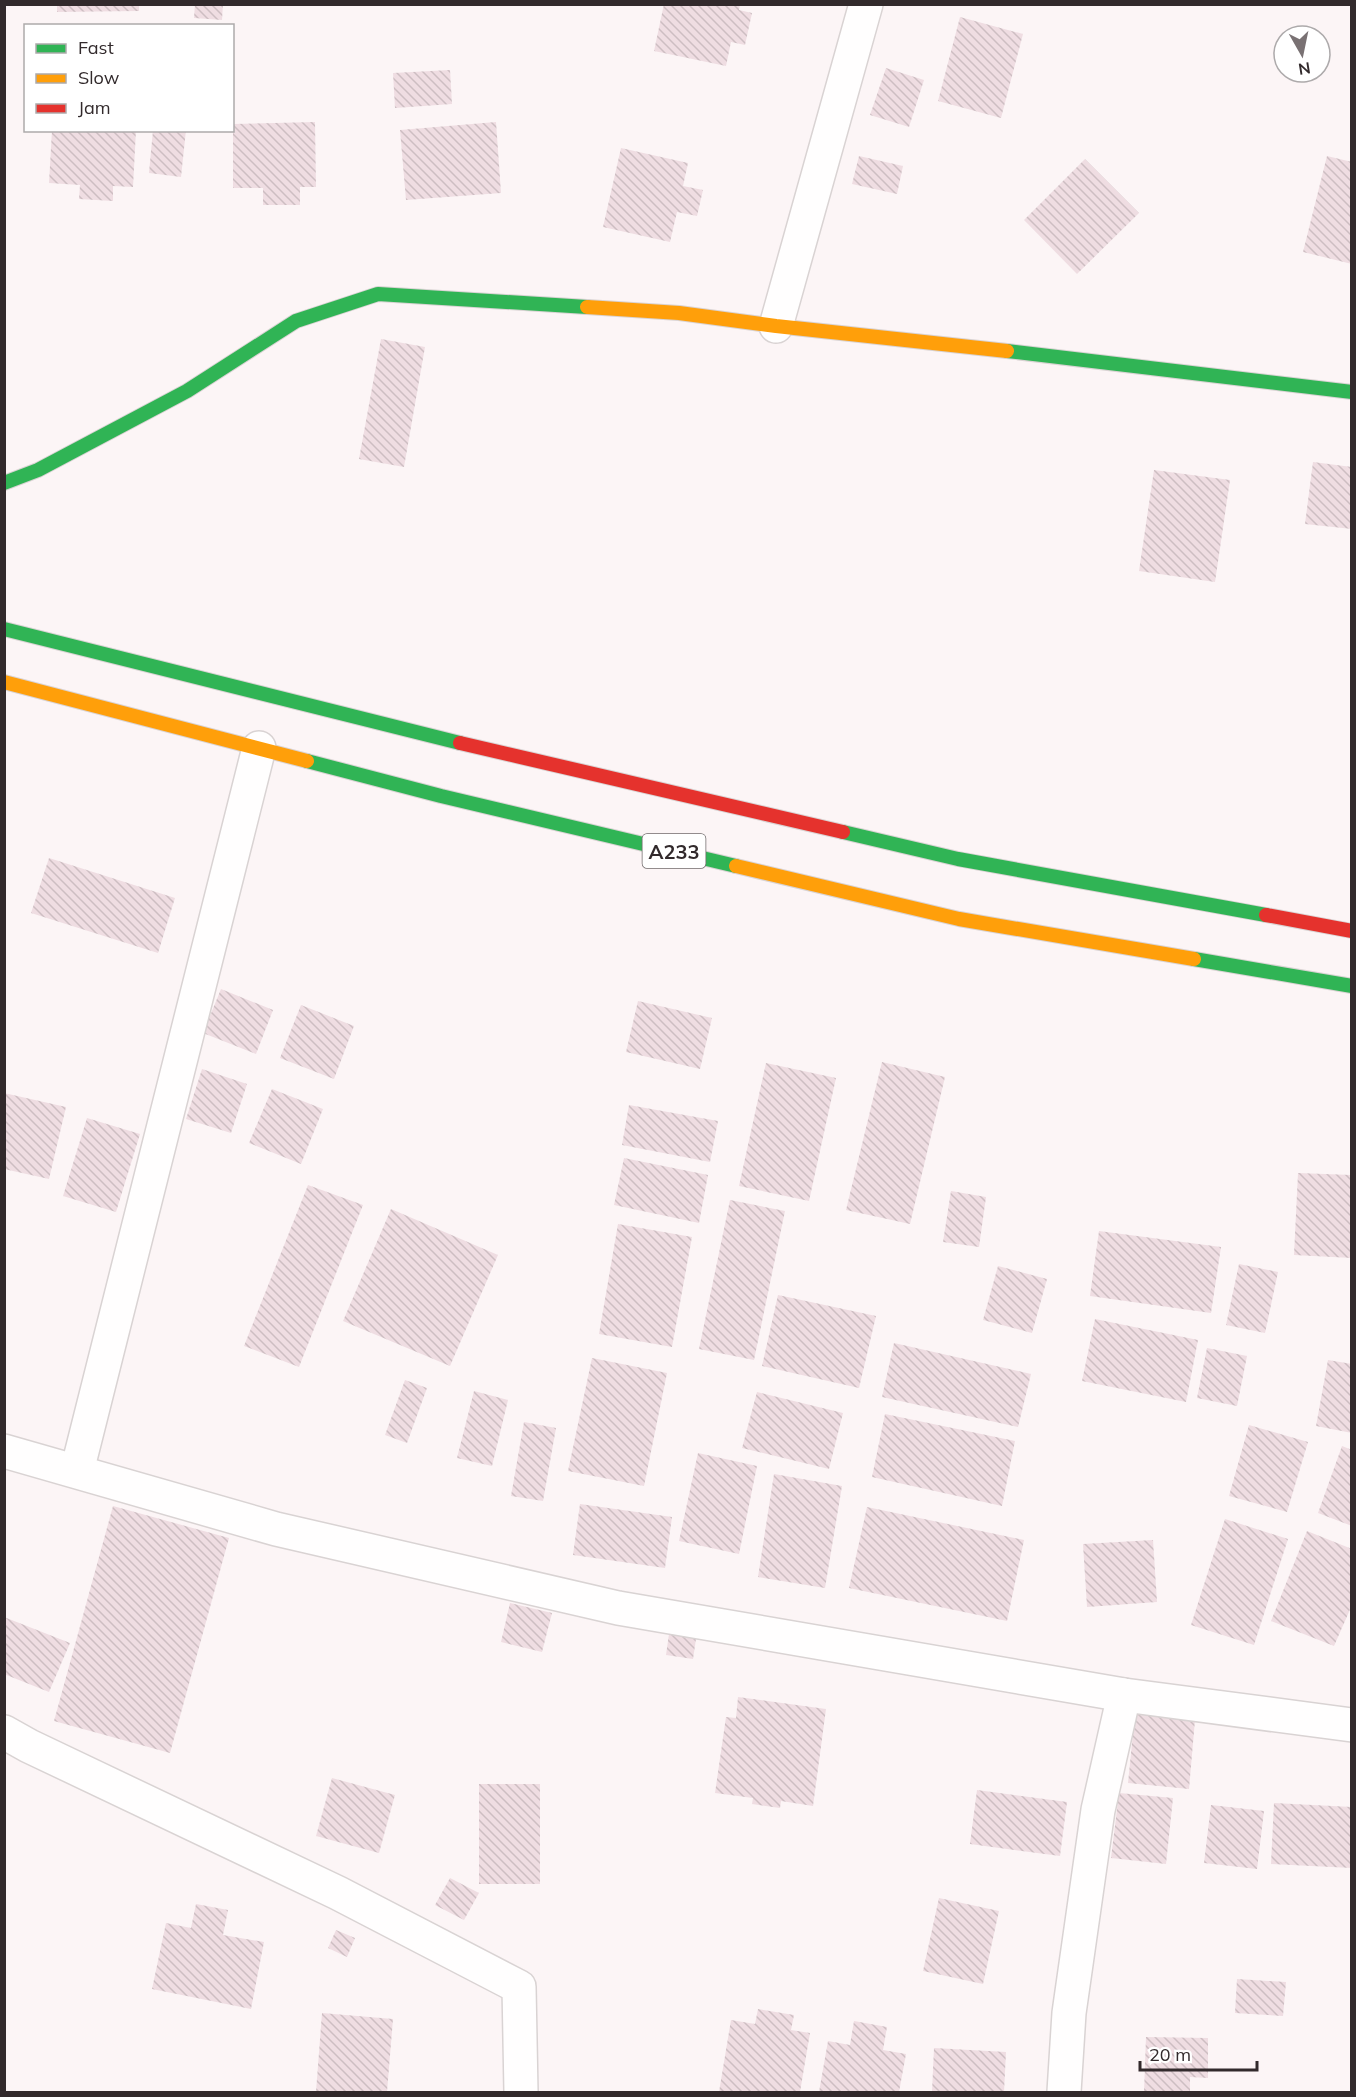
<svg xmlns="http://www.w3.org/2000/svg" width="1356" height="2097" font-family="Mulish,sans-serif">
<style>
.building{fill:url(#building-back-hatch)}
.lines{fill:none;stroke-linecap:round;stroke-linejoin:round}
.street-casing{stroke:#d9d3d3;stroke-width:36}
.fast-casing{stroke:#d9d3d3;stroke-width:16}
.slow-casing{stroke:#d9d3d3;stroke-width:16}
.jam-casing{stroke:#d9d3d3;stroke-width:16}
.street{stroke:#fffefe;stroke-width:33}
.fast{stroke:#30b455;stroke-width:14}
.slow{stroke:#ff9f0a;stroke-width:14}
.jam{stroke:#e5322d;stroke-width:14}
.labels{text-anchor:middle;dominant-baseline:central;stroke-width:6;stroke-linejoin:round;paint-order:stroke}
.shield{fill:#fff;stroke:#706a6b;stroke-width:1.5}
.shield-label{font-size:20px;font-weight:bold;fill:#322a2c}
</style>
<defs>
<pattern id="building-back-hatch" width="6" height="6" patternUnits="userSpaceOnUse" patternTransform="scale(1.5)"><rect width="6" height="6" fill="#efdde2"/><path d="M-1 5l2 2M0 0l6 6M5-1l2 2" fill="none" stroke="#cdbec2"/></pattern>
</defs>
<rect width="100%" height="100%" fill="#fcf5f6"/>
<g class="building">
<path d="M57,4H139V11L57,12Z"/>
<path d="M195,4H223L222,20L194,18Z"/>
<path d="M664,4H740L739,10L752,13L745,45L731,42L726,66L654,51Z"/>
<path d="M960,17L1023,34L1001,118L938,101Z"/>
<path d="M886,68L924,80L909,127L870,115Z"/>
<path d="M450,70L452,104L395,108L393,73Z"/>
<path d="M315,122L316,187H300V205H263V188H233V124Z"/>
<path d="M496,122L501,193L406,200L400,130Z"/>
<path d="M52,130H136L133,187L113,186V201L79,199L80,185L49,183Z"/>
<path d="M153,130H186L181,177L149,173Z"/>
<path d="M621,148L688,163L683,186L703,190L697,216L677,212L670,242L603,227Z"/>
<path d="M859,156L903,166L897,194L852,184Z"/>
<path d="M1327,156L1352,162V264L1303,252Z"/>
<path d="M1085,159L1139,213L1077,274L1024,220Z"/>
<path d="M381,339L425,347L404,467L359,459Z"/>
<path d="M1313,462L1352,467V529L1305,524Z"/>
<path d="M1154,470L1230,480L1215,582L1139,571Z"/>
<path d="M49,858L175,898L158,953L31,913Z"/>
<path d="M221,989L273,1010L256,1054L203,1033Z"/>
<path d="M638,1001L712,1018L700,1069L626,1052Z"/>
<path d="M301,1005L354,1026L334,1079L280,1058Z"/>
<path d="M882,1062L945,1077L910,1224L846,1210Z"/>
<path d="M766,1063L836,1078L809,1201L739,1186Z"/>
<path d="M202,1069L247,1084L231,1133L186,1119Z"/>
<path d="M272,1089L323,1109L301,1164L249,1143Z"/>
<path d="M4,1093L66,1107L49,1179L4,1169Z"/>
<path d="M629,1105L718,1121L710,1162L622,1145Z"/>
<path d="M87,1118L140,1134L116,1212L63,1196Z"/>
<path d="M624,1158L708,1175L699,1223L614,1205Z"/>
<path d="M1298,1173L1352,1175V1258L1294,1255Z"/>
<path d="M308,1185L363,1205L299,1367L244,1346Z"/>
<path d="M951,1191L986,1197L979,1247L943,1242Z"/>
<path d="M730,1200L785,1211L754,1360L699,1349Z"/>
<path d="M391,1209L498,1255L450,1366L343,1321Z"/>
<path d="M618,1224L692,1237L672,1347L599,1334Z"/>
<path d="M1099,1231L1221,1247L1211,1313L1090,1296Z"/>
<path d="M1239,1264L1278,1272L1265,1333L1226,1325Z"/>
<path d="M998,1266L1047,1279L1032,1333L983,1320Z"/>
<path d="M778,1295L876,1316L859,1388L762,1366Z"/>
<path d="M1095,1319L1198,1340L1186,1402L1082,1381Z"/>
<path d="M894,1343L1031,1374L1018,1427L882,1397Z"/>
<path d="M1207,1348L1247,1356L1237,1406L1197,1398Z"/>
<path d="M592,1358L667,1373L644,1486L568,1471Z"/>
<path d="M1328,1360L1352,1364V1433L1316,1426Z"/>
<path d="M405,1380L427,1388L407,1443L385,1435Z"/>
<path d="M474,1391L508,1400L492,1466L457,1458Z"/>
<path d="M757,1392L843,1413L829,1469L742,1448Z"/>
<path d="M885,1414L1015,1441L1002,1506L872,1477Z"/>
<path d="M524,1422L556,1428L543,1501L511,1496Z"/>
<path d="M1249,1425L1308,1442L1287,1512L1229,1496Z"/>
<path d="M1342,1446L1352,1450V1526L1318,1513Z"/>
<path d="M698,1453L757,1466L739,1554L679,1541Z"/>
<path d="M774,1474L842,1486L825,1588L758,1577Z"/>
<path d="M580,1504L672,1517L665,1568L573,1555Z"/>
<path d="M113,1506L229,1538L170,1753L54,1721Z"/>
<path d="M867,1507L1024,1540L1007,1621L849,1588Z"/>
<path d="M1225,1519L1288,1539L1254,1645L1191,1625Z"/>
<path d="M1307,1531L1352,1549V1605L1334,1646L1271,1621Z"/>
<path d="M1153,1540L1157,1602L1087,1607L1083,1544Z"/>
<path d="M510,1603L552,1613L542,1652L501,1642Z"/>
<path d="M4,1617L70,1643L49,1692L4,1674Z"/>
<path d="M669,1634L696,1639L693,1659L666,1655Z"/>
<path d="M738,1697L826,1709L813,1806L781,1801L780,1808L752,1804L753,1798L715,1793L726,1717L736,1718Z"/>
<path d="M1135,1714L1195,1720L1189,1789L1128,1783Z"/>
<path d="M332,1778L395,1795L379,1853L316,1836Z"/>
<rect x="479" y="1784" width="61" height="100"/>
<path d="M977,1790L1067,1802L1060,1856L970,1844Z"/>
<path d="M1119,1793L1173,1798L1166,1864L1111,1858Z"/>
<path d="M1274,1803L1352,1807V1868L1271,1864Z"/>
<path d="M1211,1805L1264,1811L1257,1869L1204,1863Z"/>
<path d="M450,1878L479,1893L464,1920L435,1905Z"/>
<path d="M939,1898L999,1911L983,1984L923,1971Z"/>
<path d="M196,1904L228,1910L223,1935L264,1942L251,2009L152,1989L166,1923L191,1928Z"/>
<path d="M336,1930L355,1938L347,1957L328,1948Z"/>
<path d="M1237,1979L1286,1982L1283,2016L1235,2013Z"/>
<path d="M758,2009L794,2015L791,2030L810,2033L800,2092H719L731,2020L755,2024Z"/>
<path d="M322,2013L393,2019L387,2092H316Z"/>
<path d="M854,2021L887,2027L883,2050L906,2054L899,2092H819L828,2041L850,2045Z"/>
<path d="M1146,2037L1208,2038V2078L1190,2077V2092H1144Z"/>
<path d="M934,2048L1006,2052L1004,2092H932Z"/>
</g>
<g class="lines">
<defs>
<g id="street">
<path d="M776,326L866,4"/>
<path d="M4,1451L276,1529L618,1608L1124,1695L1352,1725"/>
<path d="M77,1471L259,748"/>
<path d="M4,1732L29,1746L338,1893L519,1987L521,2092"/>
<path d="M1064,2092L1069,2013L1098,1810L1124,1695"/>
</g>
<g id="fast">
<path d="M1007,351L1352,392"/>
<path d="M4,483L38,470L187,391L296,321L378,294L587,307"/>
<path d="M4,629L460,743"/>
<path d="M307,761L441,796L736,866"/>
<path d="M843,832L958,859L1266,915"/>
<path d="M1194,959L1352,986"/>
</g>
<g id="slow">
<path d="M587,307L679,313L776,326L1007,351"/>
<path d="M4,682L307,761"/>
<path d="M736,866L959,919L1194,959"/>
</g>
<g id="jam">
<path d="M460,743L843,832"/>
<path d="M1266,915L1352,931"/>
</g>
</defs>
<use href="#street" class="street-casing"/>
<use href="#fast" class="fast-casing"/>
<use href="#slow" class="slow-casing"/>
<use href="#jam" class="jam-casing"/>
<use href="#street" class="street"/>
<use href="#fast" class="fast"/>
<use href="#slow" class="slow"/>
<use href="#jam" class="jam"/>
</g>
<g class="labels">
<rect class="shield" x="642.5" y="834" width="63" height="34" rx="4.5"/>
<g class="shield-label">
<text x="674" y="851">A233</text>
</g>
</g>
<rect width="1356" height="2097" fill="none" stroke="#322a2c" stroke-width="12"/>
<rect x="24" y="24" width="210" height="108" fill="#ffffff" stroke="#adaaab" stroke-width="1.5"/>
<rect x="36" y="44" width="30" height="9" fill="#30b455" stroke="#adaaab" stroke-width="1.5"/>
<text x="78" y="54" font-size="18" fill="#322a2c">Fast</text>
<rect x="36" y="74" width="30" height="9" fill="#ff9f0a" stroke="#adaaab" stroke-width="1.5"/>
<text x="78" y="84" font-size="18" fill="#322a2c">Slow</text>
<rect x="36" y="104" width="30" height="9" fill="#e5322d" stroke="#adaaab" stroke-width="1.5"/>
<text x="78" y="114" font-size="18" fill="#322a2c">Jam</text>
<g transform="translate(1302 54) rotate(171)"><circle r="28" fill="#ffffff" stroke="#adaaab" stroke-width="1.5"/>
<path d="M0-4.5L10 22L0 15L-10 22Z" fill="#797173"/>
<text y="-9" font-size="16" font-weight="bold" text-anchor="middle" fill="#322a2c">N</text>
</g>
<path d="M1140 2061v9h117v-9" fill="none" stroke="#322a2c" stroke-width="3"/>
<text x="1149" y="2061" font-size="18" fill="#322a2c" stroke="#ffffff" stroke-width="4.5" paint-order="stroke">20 m</text>
</svg>
